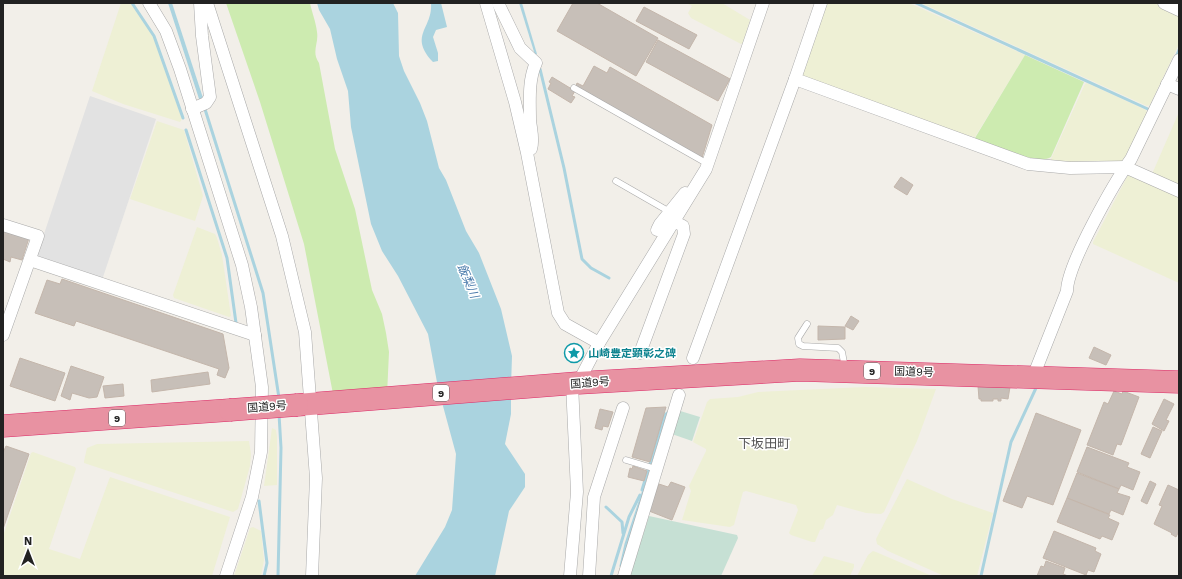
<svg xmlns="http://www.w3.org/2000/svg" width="1182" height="579" font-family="'Work Sans','Noto Sans JP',sans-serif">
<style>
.farmland{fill:#eef0d5}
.grass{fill:#cdebb0}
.wetland{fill:#c6e0d4}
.parking{fill:#e2e2e2}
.water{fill:#aad3df}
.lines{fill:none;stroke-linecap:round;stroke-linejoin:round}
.stream{stroke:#aad3df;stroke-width:3}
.building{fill:#c7bfb8;stroke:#c4b6ab}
.lane-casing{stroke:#a9a9a9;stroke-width:7}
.street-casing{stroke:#a9a9a9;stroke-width:13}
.highway-casing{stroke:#dc2a67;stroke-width:23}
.lane{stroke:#fff;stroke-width:6}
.street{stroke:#fff;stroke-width:12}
.highway{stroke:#e892a2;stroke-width:22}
.highway-bridge-casing{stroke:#dc2a67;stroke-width:23;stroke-linecap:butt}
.highway-bridge{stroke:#e892a2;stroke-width:22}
.labels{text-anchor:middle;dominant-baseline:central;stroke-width:3;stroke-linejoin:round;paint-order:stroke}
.shield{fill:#fff;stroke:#646464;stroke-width:1}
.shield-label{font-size:10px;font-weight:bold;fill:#222}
.culture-label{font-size:11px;font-weight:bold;fill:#0d838f;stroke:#fff;text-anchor:start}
.street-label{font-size:11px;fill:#222;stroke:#fff}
.water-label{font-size:12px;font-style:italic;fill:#4a7aab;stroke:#fff}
.quarter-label{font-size:13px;fill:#555;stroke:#fff}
</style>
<rect width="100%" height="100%" fill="#f2efe9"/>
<g class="farmland">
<path d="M121,3L131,4L155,39L182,119L180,122L123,104L92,91Z"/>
<path d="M686,3H722L750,20L743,43L741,44L691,18L688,13L692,6Z"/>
<path d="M825,3H909L1025,55L975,137L965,135L803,78L801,73Z"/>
<path d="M921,3H1155L1179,14V44L1150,105L1147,106Z"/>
<path d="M1087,83L1146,110L1147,112L1125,158L1122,161L1056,162L1050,161L1085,84Z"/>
<path d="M1179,112V186L1152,174Z"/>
<path d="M157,121L184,130L203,196L195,221L130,199Z"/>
<path d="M1128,175L1179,197V283L1093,244V242Z"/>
<path d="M197,227L215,234L217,238L222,255L231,316L229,317L174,298L173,295Z"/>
<path d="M865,387L936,389L917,441L884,512L881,514L866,513L837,505L833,515L826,520L823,529L820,530L815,542H812L791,535L789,533L798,510L796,505L746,491L743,492L734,525L730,527L682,520L691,491L689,486L706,451V449L693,442L707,402L710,399L738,397L758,392Z"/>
<path d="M272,428L276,430L277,437V485L264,486Z"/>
<path d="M249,441L251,454L250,466L238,509L233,512L84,463V461L87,448L97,444Z"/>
<path d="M33,452L75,467L76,469L49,549L80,559L110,477L230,517L212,576H3V536L31,453Z"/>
<path d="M907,479L952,499L993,513L977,576H944L888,551L877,544L876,539Z"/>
<path d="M253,527L261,531L264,560L261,576H234L250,528Z"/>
<path d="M873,551L876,552L932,576H857L868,555Z"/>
<path d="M824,556L854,564V567L850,576H812Z"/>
</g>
<g class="grass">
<path d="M226,3H310C312,13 316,22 317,32C319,43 311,52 319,63L335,149L355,209L372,290L382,314L386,333L389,352L387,395L334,399L304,244L260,102Z"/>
<path d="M1025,55L1084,82L1051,157C1038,166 992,145 976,140L975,138Z"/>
</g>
<g class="wetland">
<path d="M677,410L700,417L692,441L669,433Z"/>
<path d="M649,516L737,535L738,538L721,576H630Z"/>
</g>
<path class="parking" d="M90,96L156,119L102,280L36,258Z"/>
<g class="water">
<path d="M168,3H172L204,101L200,102Z"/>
<path d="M317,3H393L398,13L399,56L404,71L420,103L427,121L439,168L446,180L466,231L479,253L501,309L512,356L511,387L439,393L428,334L398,276L382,251L371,224L351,127L348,91L337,59L330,29L319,10Z"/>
<path d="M431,3H441L447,27L436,30L433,37L438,53V61L433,62C408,35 433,29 431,3Z"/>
<path d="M519,3H522L537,54L535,55Z"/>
<path d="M511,390V414L505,444L525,474V487L509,511L495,576H415L445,527L452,510L456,454L440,395Z"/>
</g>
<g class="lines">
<g class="stream">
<path d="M132,3L154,36L183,118"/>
<path d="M916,3L1150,110"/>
<path d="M1176,57L1179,50"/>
<path d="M540,69L564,168L582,259L591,268L609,278"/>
<path d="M204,106L263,293L279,398"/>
<path d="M186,130L227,258L236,323"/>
<path d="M642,490L665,415L670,411"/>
<path d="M259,501L267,563L264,576"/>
<path d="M606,507L622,522L623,533"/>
<path d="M621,566L626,544L644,490"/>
<path d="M278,576L281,448L279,414"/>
<path d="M611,576L629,517L640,495"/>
<path d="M981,576L1011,442L1036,388"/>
</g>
</g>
<g class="building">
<path d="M573,3H597L658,38L636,76L557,31Z"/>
<path d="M644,7L697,35L689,49L636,21Z"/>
<path d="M658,40L730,79L718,101L646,62Z"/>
<path d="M594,66L607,73L610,67L712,125L702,158L576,86L577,83L583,86Z"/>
<path d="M552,77L575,91L572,96L575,97L571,103L548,89L551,83L549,82Z"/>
<path d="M901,177L913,185L907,195L894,187Z"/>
<path d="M3,230L29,238L22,260L11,257L10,262L3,259Z"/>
<path d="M62,279L223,334L229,368L225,378L217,375L219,369L76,321L74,326L35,313L47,280L60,284Z"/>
<path d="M851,316L859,321L853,330L845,326Z"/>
<path d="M818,326L845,327V339L818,340Z"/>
<path d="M1094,347L1111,355L1106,365L1089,358Z"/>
<path d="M20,358L65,373L55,401L10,386Z"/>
<path d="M71,366L104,377L97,397L89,398L72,393L70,400L61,396Z"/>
<path d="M208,372L210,384L152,392L151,380Z"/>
<path d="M123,384L124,396L105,398L103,386Z"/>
<path d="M978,386L1010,387L1008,399L1001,398V401H998V399H993V401H981V399H979Z"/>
<path d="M1114,391L1122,394L1123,391L1139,397L1121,445L1117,444L1113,455L1087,445L1104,402L1108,404Z"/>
<path d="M1164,399L1174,404L1166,420L1169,421L1164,431L1152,424Z"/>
<path d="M666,407L650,462L632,457L646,408Z"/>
<path d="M600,409L613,412L608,427L603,426L602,430L595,428Z"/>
<path d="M1036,413L1081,430L1053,505L1027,496L1022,508L1003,501Z"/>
<path d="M1153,427L1162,431L1150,458L1141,454Z"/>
<path d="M6,446L29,454L3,529V453Z"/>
<path d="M1087,447L1129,463L1127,467L1140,472L1133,490L1121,485L1119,489L1077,472Z"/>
<path d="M633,466L647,471L644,481L628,477L630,468L632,469Z"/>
<path d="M1077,473L1119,489L1117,493L1130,497L1123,515L1111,510L1109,514L1067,498Z"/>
<path d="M1150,481L1156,484L1147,504L1141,501Z"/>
<path d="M671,482L685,487L672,520L649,511L659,484L668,487Z"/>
<path d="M1168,485L1179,490V531L1176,537L1171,534L1172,533L1154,524L1162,506L1159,505Z"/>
<path d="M1067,498L1110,515L1108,518L1119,523L1112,540L1102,536L1100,539L1057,522Z"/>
<path d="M1054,531L1096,548L1095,551L1101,554L1094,572L1088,570L1086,575L1043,558Z"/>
<path d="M1046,561L1065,568L1063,574L1068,576H1037L1041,566L1044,567Z"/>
</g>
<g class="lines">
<defs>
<g id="lane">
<path d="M574,88L708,164"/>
<path d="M616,181L670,212"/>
<path d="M807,324L798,338L799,344L803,346L838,348L842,352L845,368"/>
<path d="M626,460L656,469"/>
</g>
<g id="street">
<path d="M149,3L166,31L180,69L242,265L251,307L262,387L261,452L252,497L226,576"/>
<path d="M207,3L282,236L305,332L316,478L312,576"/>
<path d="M486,3L515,102L527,153L558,313L565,324L599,343"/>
<path d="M498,3L520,48L536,63C528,80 530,102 530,120C531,130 534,140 531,149"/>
<path d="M821,3L795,79L1028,164L1070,168L1125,167L1179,191"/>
<path d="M1164,3L1179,10"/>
<path d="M1167,84L1179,89"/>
<path d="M192,109L206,103L210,97L202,36L200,3"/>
<path d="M3,225L38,236L3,335"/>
<path d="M657,230L660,224L685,193"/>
<path d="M30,260L255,335"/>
<path d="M640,353L684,234L683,226L675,222"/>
<path d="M693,358L795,79"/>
<path d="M1033,377L1067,291C1067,265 1114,183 1131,159L1179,60"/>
<path d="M578,383L599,343L706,169L763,3"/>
<path d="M570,576L577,492L572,384"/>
<path d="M589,576L594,497L623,408"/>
<path d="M624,576L679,395"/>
</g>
<g id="highway">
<path d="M297,405L578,383L800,370L1179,382"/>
<path d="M3,426L230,410"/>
</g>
</defs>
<use href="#lane" class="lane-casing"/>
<use href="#street" class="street-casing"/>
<use href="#highway" class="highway-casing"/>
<use href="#lane" class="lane"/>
<use href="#street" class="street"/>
<use href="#highway" class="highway"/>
<defs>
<path id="highway-bridge" d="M230,410L297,405"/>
</defs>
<use href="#highway-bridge" class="highway-bridge-casing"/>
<use href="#highway-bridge" class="highway-bridge"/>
</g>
<defs>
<symbol id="sight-ring" viewBox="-11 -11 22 22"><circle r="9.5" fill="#fff" stroke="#0f9aa8" stroke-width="1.5"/><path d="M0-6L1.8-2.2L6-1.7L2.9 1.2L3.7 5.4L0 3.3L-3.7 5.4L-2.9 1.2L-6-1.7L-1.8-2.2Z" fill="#0f9aa8"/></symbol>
</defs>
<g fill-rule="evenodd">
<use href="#sight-ring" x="563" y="342" width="22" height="22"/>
</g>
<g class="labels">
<g class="shield">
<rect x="864" y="363" width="16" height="16" rx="3"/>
<rect x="433" y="385" width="16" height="16" rx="3"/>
<rect x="109" y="410" width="16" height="16" rx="3"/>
</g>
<g class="shield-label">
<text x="872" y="371">9</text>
<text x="441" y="393">9</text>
<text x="117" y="418">9</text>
</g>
<g class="culture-label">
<text x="588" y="353">山崎豊定顕彰之碑</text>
</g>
<g class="street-label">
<text transform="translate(914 372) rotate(2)">国道9号</text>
<text transform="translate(590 383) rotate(-4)">国道9号</text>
<text transform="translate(267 407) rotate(-4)">国道9号</text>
</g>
<g class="water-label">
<text transform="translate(468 281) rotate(67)">飯梨川</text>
</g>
<g class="quarter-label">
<text x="764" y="443">下坂田町</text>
</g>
</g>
<rect width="1182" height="579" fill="none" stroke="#222222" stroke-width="8"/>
<g transform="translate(28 551)" stroke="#ffffff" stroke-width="3" paint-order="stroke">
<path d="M0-3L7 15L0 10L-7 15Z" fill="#222222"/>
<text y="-6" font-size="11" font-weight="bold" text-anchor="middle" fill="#222222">N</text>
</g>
</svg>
